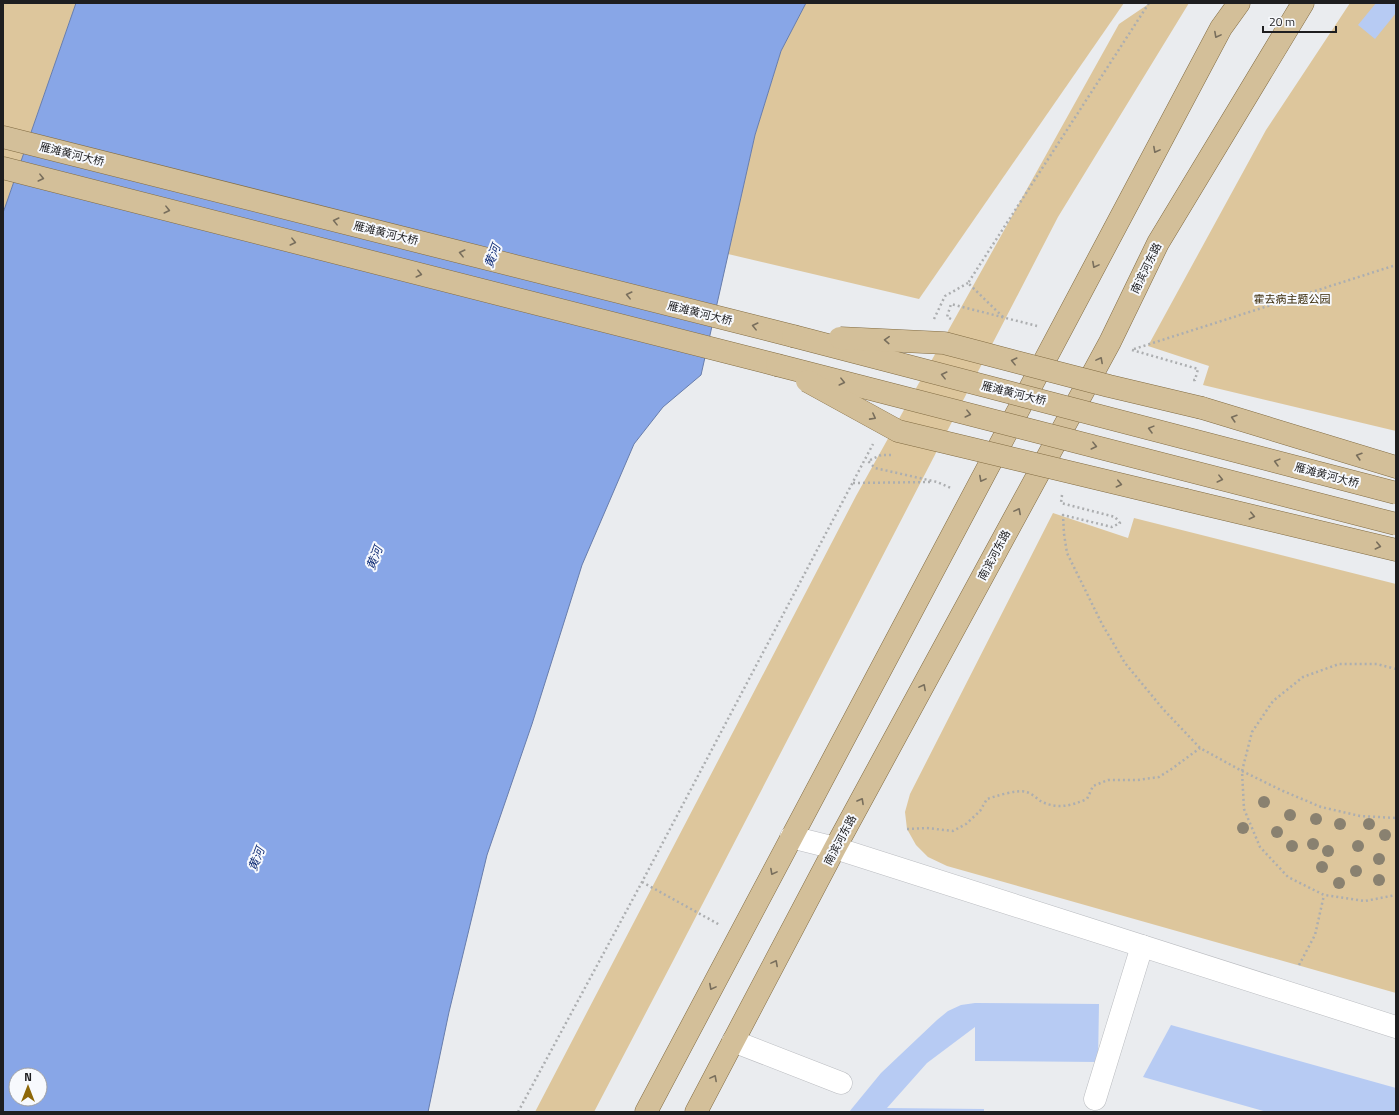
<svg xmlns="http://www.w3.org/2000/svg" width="1399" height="1115" font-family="'Titillium Web','Noto Sans SC',sans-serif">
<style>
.green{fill:#ddc69c}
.water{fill:#88a6e7;stroke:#687dab;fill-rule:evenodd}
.building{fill:#b7cbf3}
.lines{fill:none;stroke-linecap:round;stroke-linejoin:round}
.minor-casing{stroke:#babcc0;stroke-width:23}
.major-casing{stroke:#816b42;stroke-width:23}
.path{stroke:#acaeb0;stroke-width:2.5;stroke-dasharray:2 3;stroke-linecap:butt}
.minor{stroke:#fff;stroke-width:22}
.major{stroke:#d3bf99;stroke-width:22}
.major-bridge-casing{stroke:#816b42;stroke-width:23;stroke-linecap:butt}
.major-bridge{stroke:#d3bf99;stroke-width:22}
.tree{fill:#898170}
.oneway{stroke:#786e5c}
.labels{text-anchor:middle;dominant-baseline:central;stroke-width:4;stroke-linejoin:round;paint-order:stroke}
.street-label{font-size:11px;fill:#1e1e20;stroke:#f7f9fd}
.park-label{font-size:11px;fill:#3a2a09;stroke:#f7f9fd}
.water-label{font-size:12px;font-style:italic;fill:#112d76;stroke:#f7f9fd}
</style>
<rect width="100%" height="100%" fill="#eaecef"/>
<g class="green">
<path d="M3,3H76L3,213Z"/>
<path d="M806,3H1124L919,299L728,254L755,135L781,51Z"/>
<path d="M1150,3H1189L1058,217L673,961L594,1112H535L856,496L1119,24Z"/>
<path d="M1350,3H1396V431L1203,385L1209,366L1148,346L1266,130Z"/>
<path d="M1053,513L1128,538L1134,518L1396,584V993L947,866L928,857L916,845L907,829L905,812L910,794Z"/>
</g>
<path class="water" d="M76,3H806L781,51L755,135L701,375L663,407L634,444L582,565L532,724L487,855L449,1012L428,1112H3V213ZM16,1075H40V1099H16Z"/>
<g class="building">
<path d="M1376,3H1396V13L1375,39L1358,25Z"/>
<path d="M975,1003L1099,1004L1098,1062L975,1061V1027L927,1063L887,1108L984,1109V1112H849L881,1073L937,1020L948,1011L961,1005Z"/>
<path d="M1171,1025L1396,1088V1112H1267L1143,1077Z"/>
</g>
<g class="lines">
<defs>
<g id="minor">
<path d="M791,837L835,848L1396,1027"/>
<path d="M733,1041L841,1083"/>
<path d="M1095,1099L1142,946"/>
</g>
<g id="major">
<path d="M3,137L793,336"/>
<path d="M3,168L777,365"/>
<path d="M1202,408L1396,467"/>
<path d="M1186,500L1396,550"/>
<path d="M646,1112L1221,28L1239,3"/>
<path d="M696,1112L835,848L1110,342L1158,243L1303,3"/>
</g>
</defs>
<use href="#minor" class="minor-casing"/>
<use href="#major" class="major-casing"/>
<g class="path">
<path d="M1003,317L968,283L1149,3"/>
<path d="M934,319L945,296L968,283"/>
<path d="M951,319L947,317L951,304L1037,326"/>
<path d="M1134,349L1396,265"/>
<path d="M1132,350L1198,369L1195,380H1193"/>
<path d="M891,455H881L868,461L875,468L937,482L951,488"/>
<path d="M853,483L933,482"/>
<path d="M1062,495L1061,503L1115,517L1120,523L1112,527L1063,515L1064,534L1067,553L1102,624L1125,663L1163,709L1200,748L1242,771L1283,791L1321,807L1360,816L1396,818"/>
<path d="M1396,669L1377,664H1339L1303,677L1273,701L1252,732L1242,771L1244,809L1260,847L1288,877L1324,895L1365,901L1396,895"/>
<path d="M907,829L927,828L953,831L966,824L980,811L987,799C996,796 1018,789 1026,792C1032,793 1037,799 1042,802C1058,809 1071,806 1087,799L1093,786L1108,780H1138L1159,777L1173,768L1200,748"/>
<path d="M642,882L720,925"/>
<path d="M1299,965L1315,935L1324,895"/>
<path d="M518,1112L642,882L873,444"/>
</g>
<use href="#minor" class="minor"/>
<use href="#major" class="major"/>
<defs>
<g id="major-bridge">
<path d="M793,336L1396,493"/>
<path d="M840,338L944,343L1109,386L1202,408"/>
<path d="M777,365L1396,524"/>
<path d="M807,381L898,431L1186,500"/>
</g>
</defs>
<use href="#major-bridge" class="major-bridge-casing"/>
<use href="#major-bridge" class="major-bridge"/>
</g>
<g class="tree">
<circle cx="1264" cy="802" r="6"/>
<circle cx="1290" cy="815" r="6"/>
<circle cx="1316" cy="819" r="6"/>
<circle cx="1340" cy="824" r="6"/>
<circle cx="1369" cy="824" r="6"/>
<circle cx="1243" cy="828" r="6"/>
<circle cx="1277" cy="832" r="6"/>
<circle cx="1385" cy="835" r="6"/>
<circle cx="1313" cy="844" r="6"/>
<circle cx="1292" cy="846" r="6"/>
<circle cx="1358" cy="846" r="6"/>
<circle cx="1328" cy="851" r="6"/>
<circle cx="1379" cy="859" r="6"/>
<circle cx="1322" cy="867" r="6"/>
<circle cx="1356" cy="871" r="6"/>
<circle cx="1379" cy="880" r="6"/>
<circle cx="1339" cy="883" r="6"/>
</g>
<defs><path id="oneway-chevron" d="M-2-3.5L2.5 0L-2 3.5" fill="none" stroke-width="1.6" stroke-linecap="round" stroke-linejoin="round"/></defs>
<g class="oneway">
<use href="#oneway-chevron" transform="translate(1217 35) rotate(118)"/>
<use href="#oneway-chevron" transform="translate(1156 150) rotate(118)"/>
<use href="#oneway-chevron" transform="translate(41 178) rotate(14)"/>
<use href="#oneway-chevron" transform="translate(167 210) rotate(14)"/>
<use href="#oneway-chevron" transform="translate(336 221) rotate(-166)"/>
<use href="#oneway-chevron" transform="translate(293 242) rotate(14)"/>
<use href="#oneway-chevron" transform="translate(462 253) rotate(-166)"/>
<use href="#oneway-chevron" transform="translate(1095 265) rotate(118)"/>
<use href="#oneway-chevron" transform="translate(419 274) rotate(14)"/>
<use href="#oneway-chevron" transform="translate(629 295) rotate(-166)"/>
<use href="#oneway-chevron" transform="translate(755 326) rotate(-166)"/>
<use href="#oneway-chevron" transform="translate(887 340) rotate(-177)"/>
<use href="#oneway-chevron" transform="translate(1100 360) rotate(-62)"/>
<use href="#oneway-chevron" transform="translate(1014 361) rotate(-166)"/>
<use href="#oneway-chevron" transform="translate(944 375) rotate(-166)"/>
<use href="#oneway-chevron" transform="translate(842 382) rotate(14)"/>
<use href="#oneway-chevron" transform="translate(968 414) rotate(14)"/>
<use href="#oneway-chevron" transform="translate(873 417) rotate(28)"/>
<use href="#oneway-chevron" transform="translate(1234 418) rotate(-163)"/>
<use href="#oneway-chevron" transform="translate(1151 429) rotate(-165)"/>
<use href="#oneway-chevron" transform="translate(1094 446) rotate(14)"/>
<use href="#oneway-chevron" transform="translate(1359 456) rotate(-163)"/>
<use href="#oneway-chevron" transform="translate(1277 462) rotate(-165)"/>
<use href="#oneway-chevron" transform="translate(982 479) rotate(118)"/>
<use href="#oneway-chevron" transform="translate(1220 479) rotate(14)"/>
<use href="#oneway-chevron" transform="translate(1119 484) rotate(13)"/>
<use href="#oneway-chevron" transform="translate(1018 511) rotate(-62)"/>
<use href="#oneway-chevron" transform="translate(1252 516) rotate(13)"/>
<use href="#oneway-chevron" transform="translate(1378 546) rotate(13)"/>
<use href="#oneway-chevron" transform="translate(923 687) rotate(-62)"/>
<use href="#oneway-chevron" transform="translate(861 801) rotate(-61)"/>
<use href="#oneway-chevron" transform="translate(773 872) rotate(118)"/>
<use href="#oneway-chevron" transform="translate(775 963) rotate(-62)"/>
<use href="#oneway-chevron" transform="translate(712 987) rotate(118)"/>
<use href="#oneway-chevron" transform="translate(714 1078) rotate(-62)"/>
</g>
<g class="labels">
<g class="street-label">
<text transform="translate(72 154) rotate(14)">雁滩黄河大桥</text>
<text transform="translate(386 233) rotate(14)">雁滩黄河大桥</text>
<text transform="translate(1146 268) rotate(-64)">南滨河东路</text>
<text transform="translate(700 313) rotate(14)">雁滩黄河大桥</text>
<text transform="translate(1014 393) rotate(14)">雁滩黄河大桥</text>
<text transform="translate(1327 475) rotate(15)">雁滩黄河大桥</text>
<text transform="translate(994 555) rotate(-62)">南滨河东路</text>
<text transform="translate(840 840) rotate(-62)">南滨河东路</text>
</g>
<g class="park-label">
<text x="1292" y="299">霍去病主题公园</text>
</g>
<g class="water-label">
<text transform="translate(492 256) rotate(-69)">黄河</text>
<text transform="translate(374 558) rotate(-69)">黄河</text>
<text transform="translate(256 859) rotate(-69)">黄河</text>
</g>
</g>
<rect width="1399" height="1115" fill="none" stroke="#1e1e20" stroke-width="8"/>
<g transform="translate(28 1087)"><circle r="19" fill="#f7f9fd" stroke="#a0a1a5"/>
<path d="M0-3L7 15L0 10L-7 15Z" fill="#8d6709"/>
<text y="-6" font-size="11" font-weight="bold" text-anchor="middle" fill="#1e1e20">N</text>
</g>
<path d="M1263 26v6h73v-6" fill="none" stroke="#1e1e20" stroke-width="2"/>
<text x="1269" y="26" font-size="12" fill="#1e1e20" stroke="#f7f9fd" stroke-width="3" paint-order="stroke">20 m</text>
</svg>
